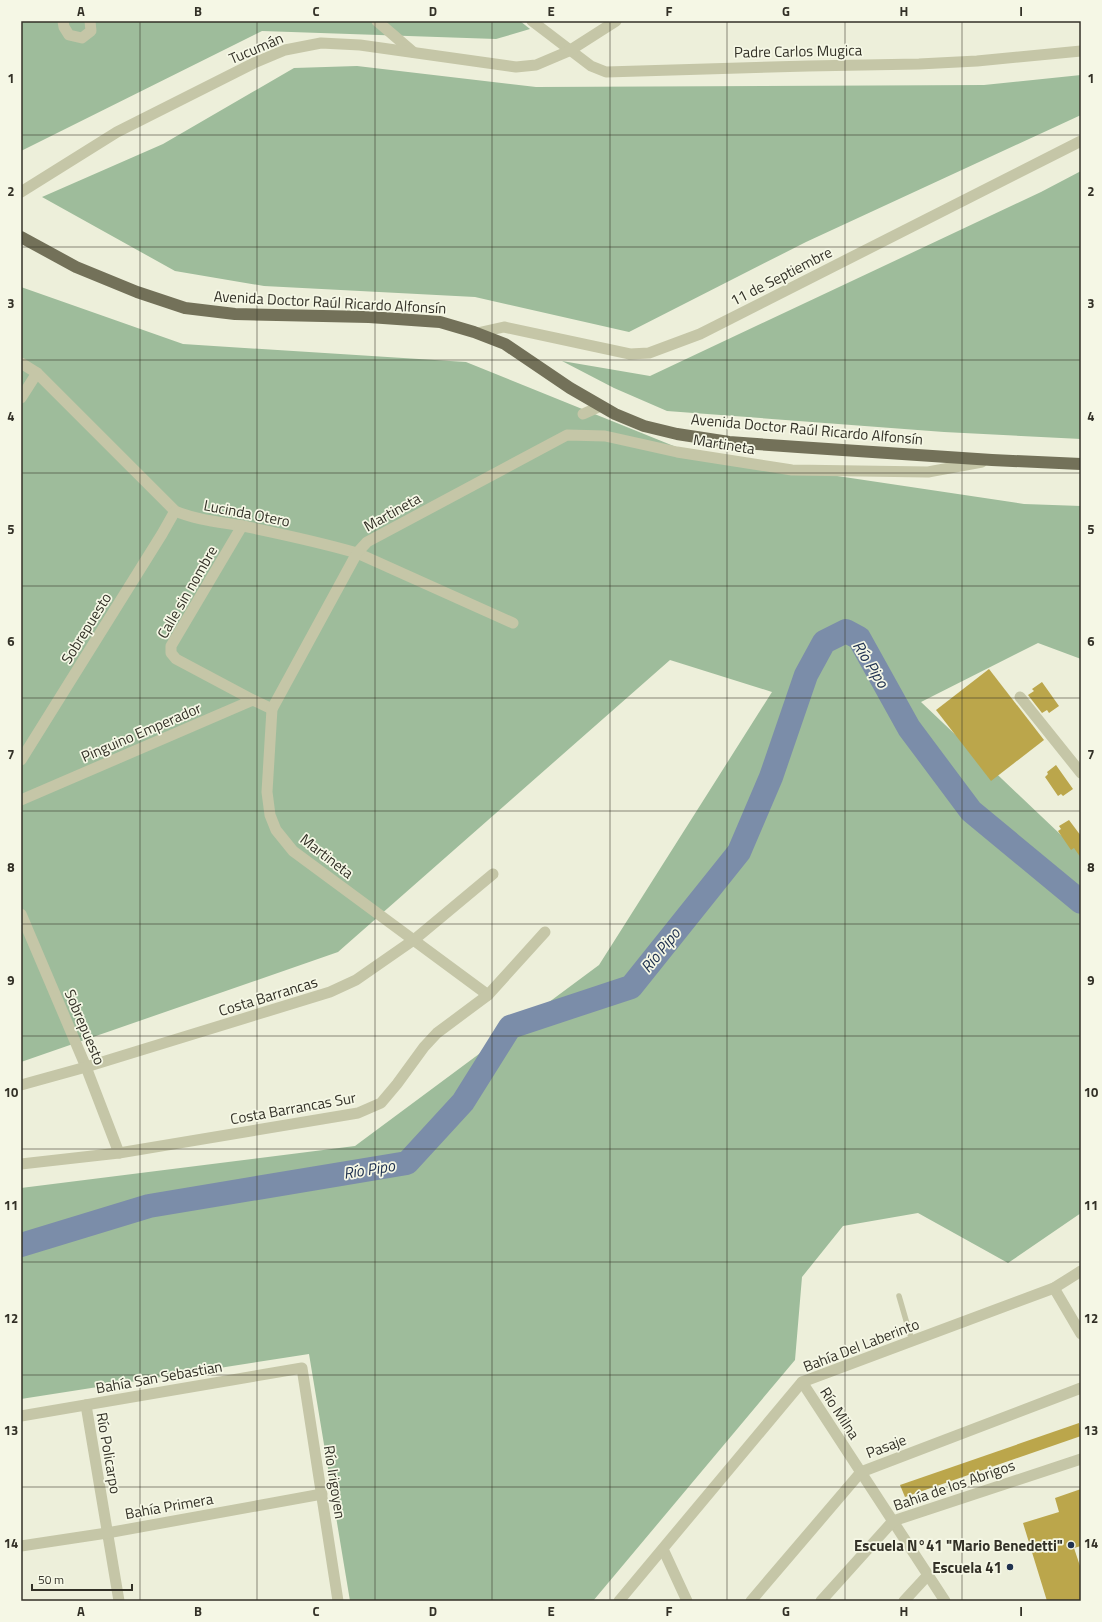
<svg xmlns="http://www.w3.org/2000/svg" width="1102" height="1622" font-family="'Titillium Web',sans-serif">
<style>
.green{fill:#9ebc9b}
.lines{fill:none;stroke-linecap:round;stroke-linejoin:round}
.river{stroke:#7b8da9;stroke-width:24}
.building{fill:#bba64b}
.lane{stroke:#c5c6a7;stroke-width:5.5}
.street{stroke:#c5c6a7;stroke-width:11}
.primary{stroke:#737159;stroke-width:12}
.grid{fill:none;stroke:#333127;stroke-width:1;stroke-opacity:0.55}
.poi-dot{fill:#203250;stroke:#f5f7e5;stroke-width:1.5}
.labels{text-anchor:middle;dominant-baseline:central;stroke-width:3.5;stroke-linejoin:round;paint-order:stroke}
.street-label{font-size:15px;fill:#333127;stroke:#f5f7e5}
.poi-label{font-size:15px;font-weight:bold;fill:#333127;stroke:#f5f7e5;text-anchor:end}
.water-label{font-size:16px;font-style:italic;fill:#203250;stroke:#f5f7e5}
.neatline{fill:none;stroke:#333127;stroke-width:1.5}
.grid-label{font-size:13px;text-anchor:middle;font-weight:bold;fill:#333127}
</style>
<rect width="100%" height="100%" fill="#edefda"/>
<g class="green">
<path d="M21,21H520L530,29L496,39L262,31L21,151Z"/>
<path d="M357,66L536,87L984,85L1081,75V115L806,242L629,332L475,297L264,286L175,271L42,197L163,144L294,68Z"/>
<path d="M1081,171V439L944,432L667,411L614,388L562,361L650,376L1041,192Z"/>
<path d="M21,287L183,344L466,362L696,455L1024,504L1081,506V659L1038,643L921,702L1081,854V1213L1008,1263L918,1213L843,1226L802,1277L795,1360L593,1601H350L309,1354L21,1399V1188L355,1146L599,965L772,692L670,660L338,952L21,1062Z"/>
</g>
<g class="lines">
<path class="river" d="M21,1245L149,1206L407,1163L463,1102L510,1027L631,987L739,852L771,777L806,675L824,642L846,631L859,638L909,728L971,811L1081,902"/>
</g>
<g class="building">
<path d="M989,669L1044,740L991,781L936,710Z"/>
<path d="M1042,682L1059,706L1049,713L1047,710L1042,713L1028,695L1034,691L1032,689Z"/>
<path d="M1056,765L1073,789L1063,796L1061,794L1058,796L1045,777L1048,774L1047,772Z"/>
<path d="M1069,820L1081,836V858L1074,848L1071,850L1058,831L1061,829L1059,826Z"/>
<path d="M1079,1423L1081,1436L905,1497L900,1485Z"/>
<path d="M1081,1489V1546L1074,1548L1081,1569V1601H1047L1023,1523L1059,1512L1055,1498Z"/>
</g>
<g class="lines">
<path class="lane" d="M899,1296L912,1341"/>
<g class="street">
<path d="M63,21L64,27L69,35L82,38L91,31L90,21"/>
<path d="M377,21L413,52"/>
<path d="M532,21L591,66L606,72L808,66L919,64L977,61L1081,51"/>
<path d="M21,192L117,132L254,63L285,50L321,43L360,45L516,67L536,65L569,51L616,21"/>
<path d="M477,333L504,327L630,354L649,353L700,334L1081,141"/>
<path d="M21,363L37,373L175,511C196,520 220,522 243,526C281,534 320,542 357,553L513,623"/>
<path d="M21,398L37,373"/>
<path d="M583,414L601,406"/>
<path d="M242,526L171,646V653L176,659L253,700"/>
<path d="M1020,697L1081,773"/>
<path d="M21,760L162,534L175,511"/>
<path d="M21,800L253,700L272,709"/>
<path d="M21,914L86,1067L119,1153"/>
<path d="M488,995L293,851L276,830L270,815L267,792L272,709L357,553L367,542L567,435L605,436L677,452L792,470L928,472L982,462"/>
<path d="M21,1085L86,1067L330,992L356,980L415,939L493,874"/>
<path d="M21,1164L119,1153L358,1113L381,1103L397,1084L424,1047L437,1033L488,995L545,932"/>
<path d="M1054,1288L1081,1334"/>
<path d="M802,1382L945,1601"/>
<path d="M86,1405L119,1601"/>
<path d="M21,1416L302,1368L338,1601"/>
<path d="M21,1546L107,1533L322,1494"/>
<path d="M663,1549L687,1601"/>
<path d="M619,1601L802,1382L1054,1288L1081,1271"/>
<path d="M751,1601L861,1472L1081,1388"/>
<path d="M821,1601L893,1521L1081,1459"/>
<path d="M904,1601L928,1575"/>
</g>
<path class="primary" d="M21,237L76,267L137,292L185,308L235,314L369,317L440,322L474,332L505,344L570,388L615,414L644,426L677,434L729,442L798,447L992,460L1081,464"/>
</g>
<path class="grid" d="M140,21V1601M257,21V1601M375,21V1601M492,21V1601M610,21V1601M727,21V1601M845,21V1601M962,21V1601M21,135H1081M21,247H1081M21,360H1081M21,473H1081M21,586H1081M21,698H1081M21,811H1081M21,924H1081M21,1036H1081M21,1149H1081M21,1262H1081M21,1375H1081M21,1487H1081"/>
<g class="poi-dot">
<circle cx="1071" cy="1545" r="4"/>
<circle cx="1010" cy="1567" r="4"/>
</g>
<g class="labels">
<g class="street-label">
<text transform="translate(256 48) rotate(-23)">Tucumán</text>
<text transform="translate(798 51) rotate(-1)">Padre Carlos Mugica</text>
<text transform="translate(781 276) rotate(-27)">11 de Septiembre</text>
<text transform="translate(330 302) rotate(3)">Avenida Doctor Raúl Ricardo Alfonsín</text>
<text transform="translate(807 429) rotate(5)">Avenida Doctor Raúl Ricardo Alfonsín</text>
<text transform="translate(724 444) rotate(9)">Martineta</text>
<text transform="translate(392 512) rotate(-29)">Martineta</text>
<text transform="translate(247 513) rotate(11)">Lucinda Otero</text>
<text transform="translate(187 592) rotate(-60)">Calle sin nombre</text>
<text transform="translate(86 628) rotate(-58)">Sobrepuesto</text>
<text transform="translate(141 732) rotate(-23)">Pinguino Emperador</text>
<text transform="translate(327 856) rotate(38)">Martineta</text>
<text transform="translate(268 996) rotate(-17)">Costa Barrancas</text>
<text transform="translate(85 1027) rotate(67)">Sobrepuesto</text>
<text transform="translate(293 1108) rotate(-10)">Costa Barrancas Sur</text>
<text transform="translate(861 1345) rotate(-21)">Bahía Del Laberinto</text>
<text transform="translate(159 1377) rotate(-10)">Bahía San Sebastian</text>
<text transform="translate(840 1413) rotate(57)">Río Milna</text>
<text transform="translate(886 1446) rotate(-21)">Pasaje</text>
<text transform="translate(109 1453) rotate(80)">Río Policarpo</text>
<text transform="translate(335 1482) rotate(81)">Río Irigoyen</text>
<text transform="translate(954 1485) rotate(-19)">Bahía de los Abrigos</text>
<text transform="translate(169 1506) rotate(-10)">Bahía Primera</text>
</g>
<g class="poi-label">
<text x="1063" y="1545">Escuela N°41 "Mario Benedetti"</text>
<text x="1002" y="1567">Escuela 41</text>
</g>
<g class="water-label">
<text transform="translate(871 664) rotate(58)">Río Pipo</text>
<text transform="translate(660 950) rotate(-51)">Río Pipo</text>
<text transform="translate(369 1169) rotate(-9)">Río Pipo</text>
</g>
</g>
<rect width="1102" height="1622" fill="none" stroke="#f5f7e5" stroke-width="44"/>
<path d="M32 1584v6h100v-6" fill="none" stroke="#333127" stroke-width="2"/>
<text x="38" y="1584" font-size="12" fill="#333127" stroke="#f5f7e5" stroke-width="3" paint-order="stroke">50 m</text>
<rect x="22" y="22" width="1058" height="1578" class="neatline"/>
<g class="grid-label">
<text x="81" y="16">A</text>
<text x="198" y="16">B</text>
<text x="316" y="16">C</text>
<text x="433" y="16">D</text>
<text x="551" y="16">E</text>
<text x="669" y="16">F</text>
<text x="786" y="16">G</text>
<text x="904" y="16">H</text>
<text x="1021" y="16">I</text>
<text x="11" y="83">1</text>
<text x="1091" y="83">1</text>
<text x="11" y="196">2</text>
<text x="1091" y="196">2</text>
<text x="11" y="308">3</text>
<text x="1091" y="308">3</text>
<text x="11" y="421">4</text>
<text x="1091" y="421">4</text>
<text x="11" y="534">5</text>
<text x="1091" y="534">5</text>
<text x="11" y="646">6</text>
<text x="1091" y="646">6</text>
<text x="11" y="759">7</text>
<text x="1091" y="759">7</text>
<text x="11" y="872">8</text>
<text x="1091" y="872">8</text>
<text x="11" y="985">9</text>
<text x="1091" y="985">9</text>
<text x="11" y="1097">10</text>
<text x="1091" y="1097">10</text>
<text x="11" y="1210">11</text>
<text x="1091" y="1210">11</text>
<text x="11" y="1323">12</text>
<text x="1091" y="1323">12</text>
<text x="11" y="1435">13</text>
<text x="1091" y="1435">13</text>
<text x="11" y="1548">14</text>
<text x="1091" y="1548">14</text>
<text x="81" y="1616">A</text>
<text x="198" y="1616">B</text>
<text x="316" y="1616">C</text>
<text x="433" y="1616">D</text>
<text x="551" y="1616">E</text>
<text x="669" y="1616">F</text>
<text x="786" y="1616">G</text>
<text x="904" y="1616">H</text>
<text x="1021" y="1616">I</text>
</g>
</svg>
